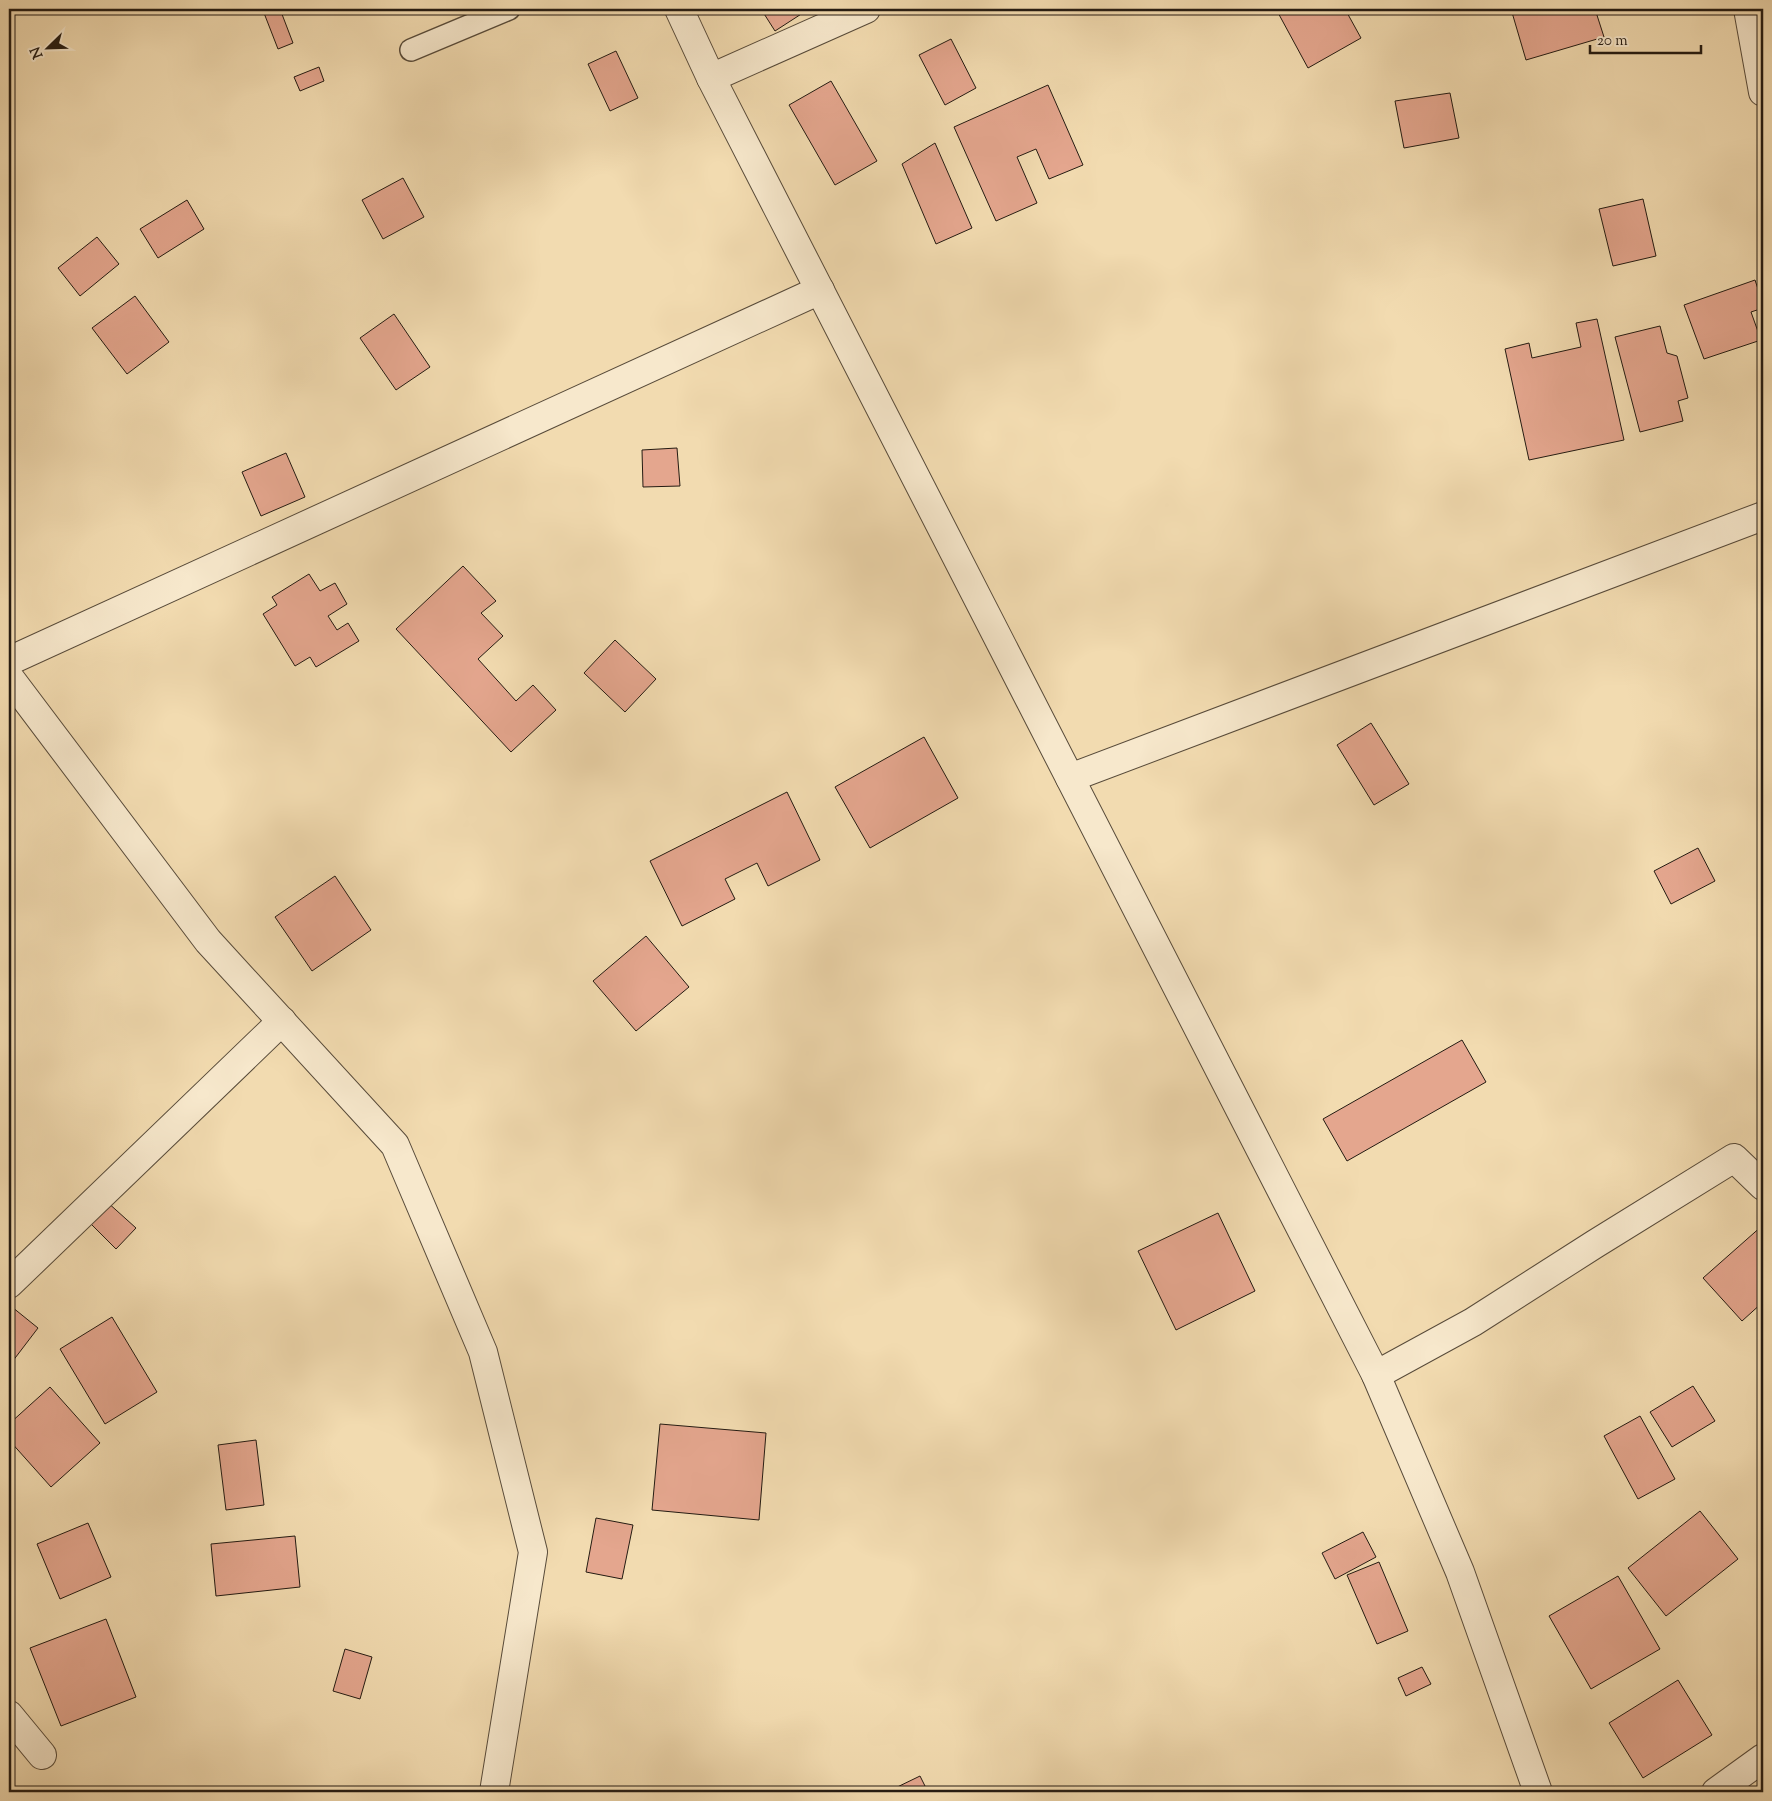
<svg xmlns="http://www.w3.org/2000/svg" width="1772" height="1801" font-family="'Sorts Mill Goudy',serif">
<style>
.building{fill:#e4a68e;stroke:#241b12}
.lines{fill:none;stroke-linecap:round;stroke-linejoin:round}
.service-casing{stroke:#584b3a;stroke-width:24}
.minor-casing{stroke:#584b3a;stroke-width:30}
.tertiary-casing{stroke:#584b3a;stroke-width:30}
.service{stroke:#f7e8cc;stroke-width:21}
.minor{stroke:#f7e8cc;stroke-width:28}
.tertiary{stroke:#f7e8cc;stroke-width:28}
</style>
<rect width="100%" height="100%" fill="#f2dbb0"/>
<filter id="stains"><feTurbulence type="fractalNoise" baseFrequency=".004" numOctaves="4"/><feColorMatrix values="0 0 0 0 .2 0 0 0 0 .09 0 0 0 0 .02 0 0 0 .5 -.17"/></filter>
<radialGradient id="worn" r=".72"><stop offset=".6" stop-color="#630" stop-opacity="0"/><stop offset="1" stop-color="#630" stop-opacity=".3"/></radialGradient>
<g class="building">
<path d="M276,9H280L293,43L278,49L264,13Z"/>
<path d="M761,9H809L775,31Z"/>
<path d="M1276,9H1345L1361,38L1308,68Z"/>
<path d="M1511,9H1595L1604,37L1526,60Z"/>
<path d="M951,39L976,88L945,105L919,55Z"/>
<path d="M616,51L638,98L610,111L588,64Z"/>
<path d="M319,67L324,81L300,91L294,77Z"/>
<path d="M831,81L877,161L835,185L789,105Z"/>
<path d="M1048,85L1083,165L1049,179L1036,149L1017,157L1037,203L996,221L954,127Z"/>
<path d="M1450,93L1459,138L1404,148L1395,101Z"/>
<path d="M935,143L972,228L936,244L902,164Z"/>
<path d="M403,178L424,217L383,239L362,200Z"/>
<path d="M1643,199L1656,256L1613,266L1599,209Z"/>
<path d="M187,200L204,229L158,258L140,229Z"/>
<path d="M97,237L119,264L80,296L58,268Z"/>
<path d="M1755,280L1763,304V308L1751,312L1761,340L1704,359L1684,305Z"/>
<path d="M135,296L169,342L127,374L92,328Z"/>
<path d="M394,314L430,367L396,390L360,338Z"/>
<path d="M1597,319L1624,440L1529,460L1505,349L1529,343L1532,358L1581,347L1576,323Z"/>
<path d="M1660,326L1667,353L1677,356L1688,398L1678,401L1683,421L1640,432L1615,337Z"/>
<path d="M677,448L680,486L643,487L642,450Z"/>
<path d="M286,453L305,497L261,516L242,472Z"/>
<path d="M463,566L496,601L481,613L503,636L478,659L516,701L533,685L556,710L511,752L396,629Z"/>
<path d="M309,574L320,591L335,583L347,604L328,616L337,630L348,623L359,641L316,667L310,657L295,666L263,614L277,605L272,597Z"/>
<path d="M615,640L656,679L625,712L584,673Z"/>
<path d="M1371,723L1409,784L1374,805L1337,745Z"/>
<path d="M924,737L958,798L870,848L835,787Z"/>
<path d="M787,792L820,860L768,886L757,863L725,879L735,899L682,926L650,861Z"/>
<path d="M1698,848L1715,881L1671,904L1654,871Z"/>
<path d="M335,876L371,930L312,971L275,917Z"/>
<path d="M646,936L689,987L636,1031L593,981Z"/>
<path d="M1462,1040L1486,1082L1347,1161L1323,1119Z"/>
<path d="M106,1201L136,1228L116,1249L87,1220Z"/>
<path d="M1218,1213L1255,1291L1176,1330L1138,1251Z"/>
<path d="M1763,1225V1302L1742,1321L1703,1278Z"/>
<path d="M12,1307L38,1328L9,1366V1312Z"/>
<path d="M112,1317L157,1392L105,1424L60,1349Z"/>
<path d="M1693,1386L1715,1421L1672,1447L1650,1412Z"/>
<path d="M50,1387L100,1443L51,1487L9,1440V1424Z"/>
<path d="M1640,1416L1675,1479L1638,1499L1604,1436Z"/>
<path d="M660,1424L766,1433L759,1520L652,1510Z"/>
<path d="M256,1440L264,1505L226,1510L218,1445Z"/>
<path d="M1700,1511L1738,1559L1666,1616L1628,1568Z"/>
<path d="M596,1518L633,1525L622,1579L586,1572Z"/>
<path d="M88,1523L111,1577L60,1599L37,1544Z"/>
<path d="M1363,1532L1376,1557L1335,1579L1322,1553Z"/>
<path d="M295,1536L300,1587L216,1596L211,1544Z"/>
<path d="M1379,1562L1408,1631L1377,1644L1347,1575Z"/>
<path d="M1618,1576L1660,1649L1591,1689L1549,1616Z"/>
<path d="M106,1619L136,1697L61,1726L30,1648Z"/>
<path d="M345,1649L372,1657L360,1699L333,1691Z"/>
<path d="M1422,1667L1431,1684L1406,1696L1398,1678Z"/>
<path d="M1678,1680L1712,1735L1643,1778L1609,1723Z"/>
<path d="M920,1776L928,1792H887Z"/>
</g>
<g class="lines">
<defs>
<path id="service" d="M411,50L509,9"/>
<g id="minor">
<path d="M1748,9L1763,92"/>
<path d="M711,78L866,9"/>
<path d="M9,661L820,290"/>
<path d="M9,677L208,941L395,1145L483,1352L533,1552L494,1792"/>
<path d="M1070,778L1763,516"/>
<path d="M9,1284L282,1021"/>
<path d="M1376,1375L1473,1322L1595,1244L1734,1158L1763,1186"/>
<path d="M9,1715L42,1755"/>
<path d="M1716,1792L1763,1758"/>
</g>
<path id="tertiary" d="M679,9L711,78L1376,1375L1460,1572L1538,1792"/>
</defs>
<use href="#service" class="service-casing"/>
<use href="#minor" class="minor-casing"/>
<use href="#tertiary" class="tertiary-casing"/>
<use href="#service" class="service"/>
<use href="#minor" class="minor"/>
<use href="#tertiary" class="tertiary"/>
</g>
<rect width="1772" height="1801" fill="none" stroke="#f2dbb0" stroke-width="30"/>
<rect x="10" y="10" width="1752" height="1781" fill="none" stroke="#241b12" stroke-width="2.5"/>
<rect x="15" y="15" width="1742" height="1771" fill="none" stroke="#241b12"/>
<g transform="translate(48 48) rotate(247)" stroke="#f7e8cc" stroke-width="4" paint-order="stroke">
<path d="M0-4L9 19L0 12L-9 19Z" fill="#241b12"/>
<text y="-8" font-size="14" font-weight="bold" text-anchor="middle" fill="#241b12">N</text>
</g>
<path d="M1590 45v8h111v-8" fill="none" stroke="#241b12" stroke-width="2.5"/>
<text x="1597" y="45" font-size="15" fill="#241b12" stroke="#f7e8cc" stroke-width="4" paint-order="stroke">20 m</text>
<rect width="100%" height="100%" filter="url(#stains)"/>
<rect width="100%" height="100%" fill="url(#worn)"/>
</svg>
